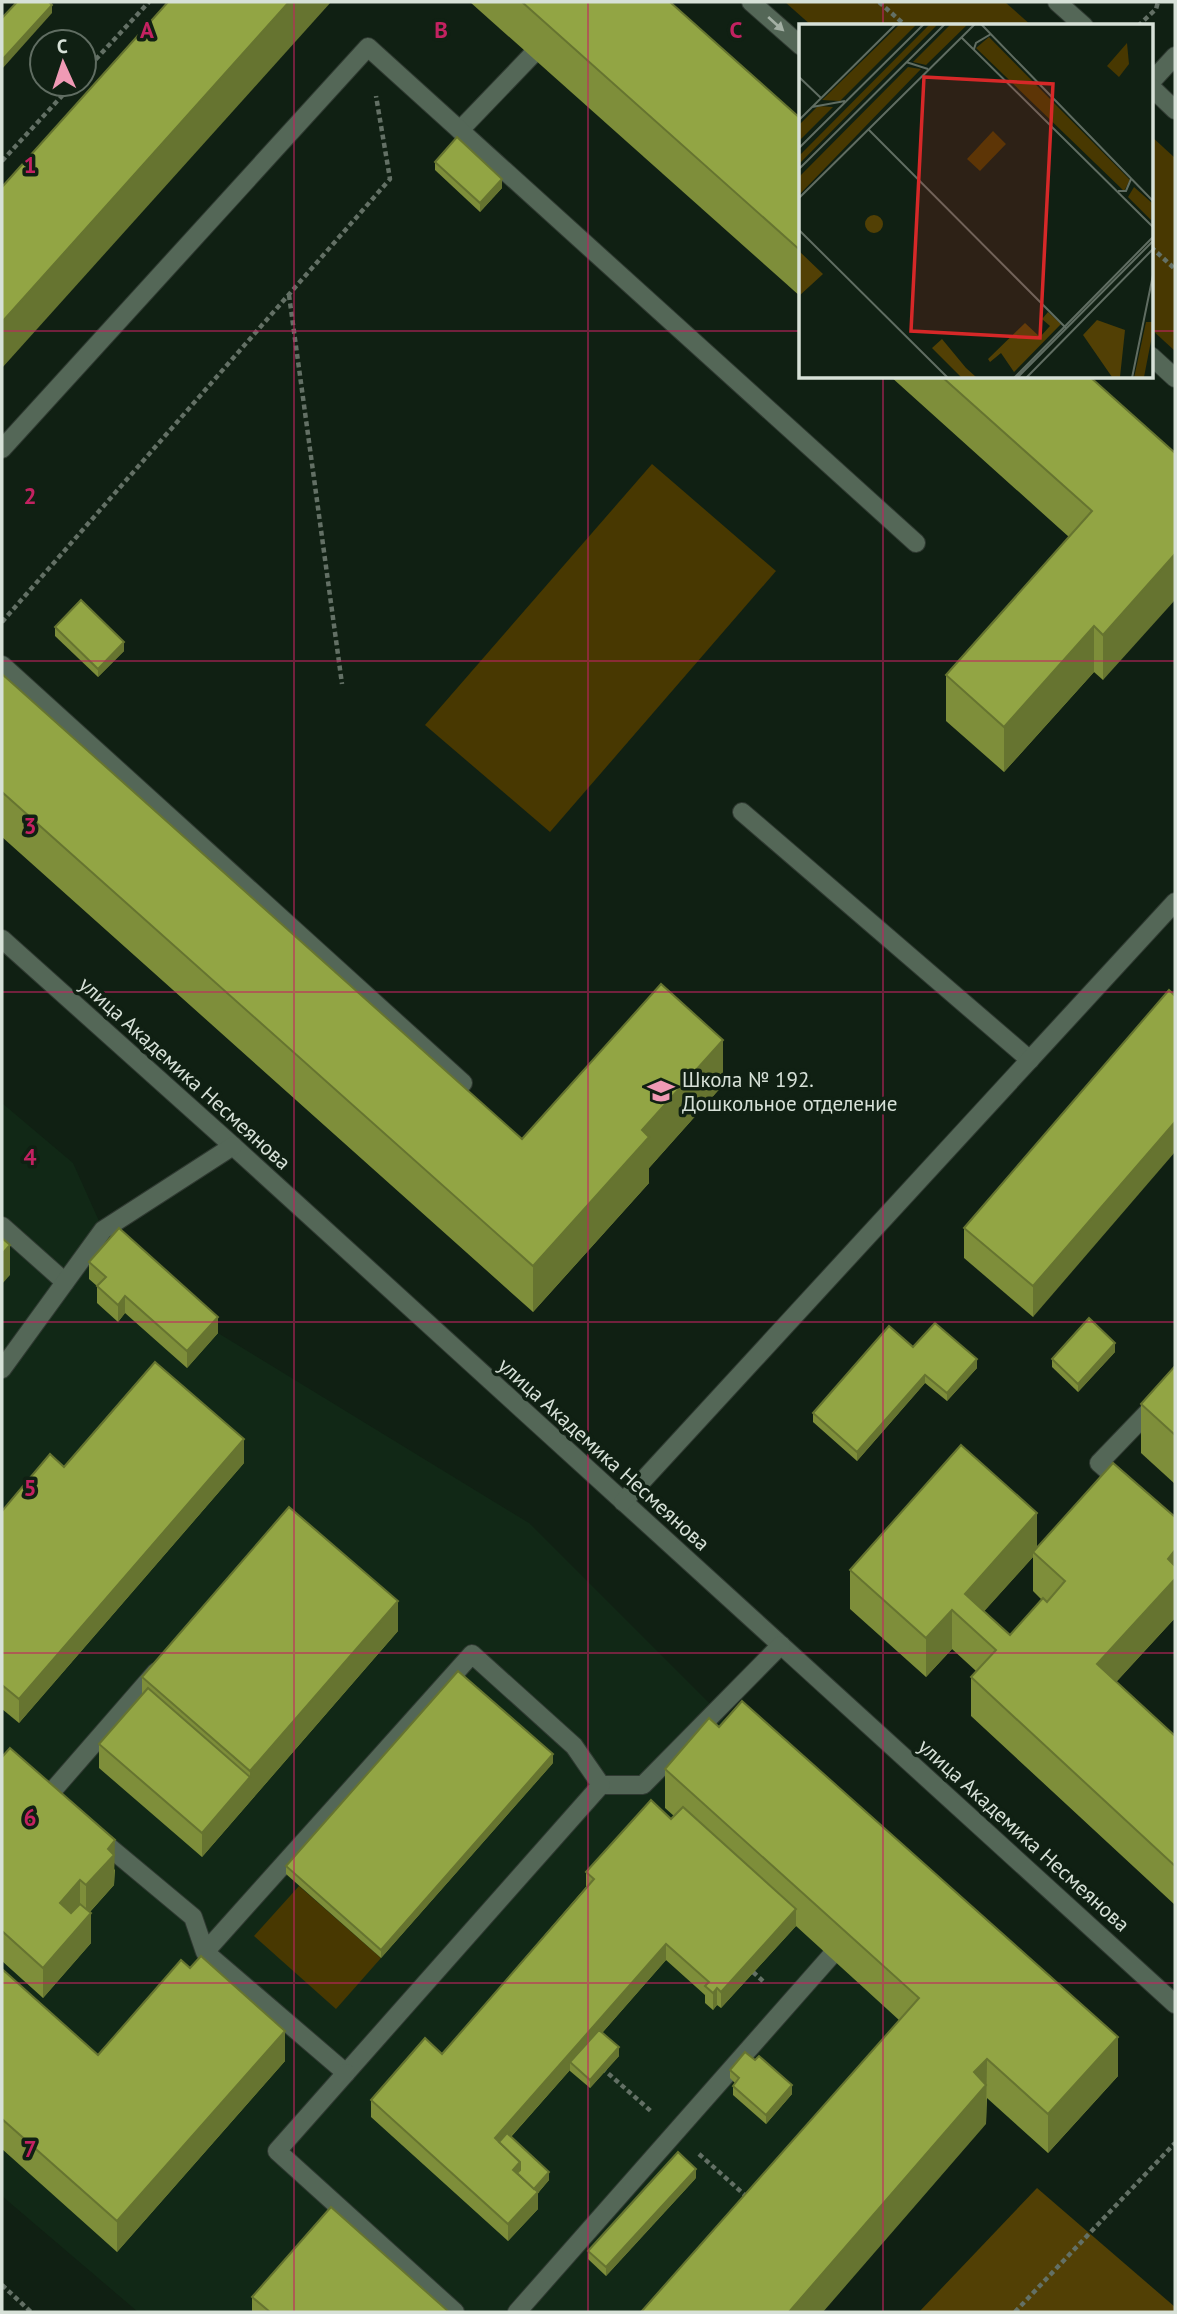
<svg xmlns="http://www.w3.org/2000/svg" width="1177" height="2314" font-family="'PT Sans',sans-serif">
<style>
.built{fill:#112816}
.green{fill:#483801}
.forest{fill:#524005}
.lines{fill:none;stroke-linecap:round;stroke-linejoin:round}
.minor-casing{stroke:#2f3931;stroke-width:20}
.path{stroke:#637065;stroke-width:4.5;stroke-dasharray:5 3.5;stroke-linecap:butt}
.minor{stroke:#546757;stroke-width:18}
.wall{fill:#7e8e3a;fill-rule:evenodd}
.shaded-wall{fill:#667430}
.building{fill:#92a544;stroke:#667430;stroke-width:2}
.oneway{fill:#a3b0a4}
.grid{fill:none;stroke:#c32261;stroke-width:2;stroke-opacity:0.55}
.labels{text-anchor:middle;dominant-baseline:central;stroke-width:7;stroke-linejoin:round;paint-order:stroke}
.street-label{font-size:21px;fill:#d7e1d8;stroke:#102013}
.poi-label{font-size:21px;fill:#d7e1d8;stroke:#102013;text-anchor:start}
.inset-road{fill:none;stroke:#606d62;stroke-width:2}
.view{fill:#d62828;fill-opacity:0.15;stroke:#d62828;stroke-width:3.5}
.inset-edge{fill:none;stroke:#d7e1d8;stroke-width:3.5}
.grid-label{font-size:23px;text-anchor:middle;font-weight:bold;fill:#c32261;stroke:#102013;stroke-width:7;stroke-linejoin:round;paint-order:stroke}
</style>
<rect width="100%" height="100%" fill="#102013"/>
<path class="built" d="M2,1103L73,1163L103,1230L218,1333L529,1523L716,1710L742,1740L1118,2076L1048,2153L986,2098L974,2111L986,2124L823,2312H138L2,2196Z"/>
<g class="green">
<path d="M785,2H1005L1032,26H812Z"/>
<path d="M1151,136L1175,158V351L1151,329Z"/>
<path d="M652,464L776,571L550,832L425,725Z"/>
<path d="M299,1886L381,1958L336,2009L254,1936Z"/>
</g>
<path class="forest" d="M1037,2188L1175,2307V2312H919Z"/>
<g class="lines">
<defs>
<g id="minor">
<path d="M751,2L801,46"/>
<path d="M1057,2L1084,26"/>
<path d="M1151,82L1175,56"/>
<path d="M1151,87L1175,110"/>
<path d="M460,130L531,56"/>
<path d="M1151,356L1175,378"/>
<path d="M2,449L368,47L916,543"/>
<path d="M2,665L463,1083"/>
<path d="M742,812L1030,1060"/>
<path d="M2,939L233,1146L1175,2004"/>
<path d="M2,1226L65,1282"/>
<path d="M2,1369L103,1230L233,1146"/>
<path d="M1123,1484L1099,1463L1175,1384"/>
<path d="M623,1502L1175,902"/>
<path d="M601,1785H643L781,1645"/>
<path d="M48,1796L156,1672"/>
<path d="M96,1836L193,1917L205,1952L346,2073L601,1785L574,1746L472,1654L205,1952"/>
<path d="M346,2073L277,2151L455,2312"/>
<path d="M517,2312L830,1957"/>
</g>
</defs>
<use href="#minor" class="minor-casing"/>
<g class="path">
<path d="M879,2L906,26"/>
<path d="M1138,26L1156,9L1158,2"/>
<path d="M84,72L149,2"/>
<path d="M2,161L73,84"/>
<path d="M1151,247L1175,269"/>
<path d="M289,295L342,684"/>
<path d="M2,622L390,179L376,96"/>
<path d="M753,1972L765,1983"/>
<path d="M602,2068L653,2113"/>
<path d="M699,2154L747,2197"/>
<path d="M2,2285L31,2312"/>
<path d="M1015,2312L1175,2143"/>
</g>
<use href="#minor" class="minor"/>
</g>
<g class="wall">
<path d="M470,2H670L801,119V297Z"/>
<path d="M435,162L502,188L480,212L435,170Z"/>
<path d="M890,376H1089L1175,453L1103,680L1094,672L1004,772L946,721V675L1069,537Z"/>
<path d="M55,627L124,651L98,677L55,636Z"/>
<path d="M2,674L522,1139L723,1085L649,1168V1183L533,1312L2,837Z"/>
<path d="M1169,990L1033,1317L964,1258V1228Z"/>
<path d="M89,1262L218,1333L187,1368L125,1313L118,1322L97,1303V1286L89,1279Z"/>
<path d="M913,1347L977,1368L947,1401L925,1383L857,1461L813,1422V1413Z"/>
<path d="M1115,1352L1078,1392L1052,1367V1359Z"/>
<path d="M1175,1366V1484L1141,1453V1404Z"/>
<path d="M244,1463L19,1723L2,1709V1511Z"/>
<path d="M1175,1517V1618L1116,1682L1175,1736V1905L971,1716V1677L976,1671L952,1649L926,1677L850,1609V1570L1037,1547ZM1033,1557V1591L1042,1600L1010,1635L984,1611Z"/>
<path d="M398,1631L202,1857L99,1768V1744L142,1695V1677Z"/>
<path d="M2,1757L115,1870L114,1885L90,1912L91,1943L43,1998L2,1961Z"/>
<path d="M553,1763L381,1958L286,1874V1866Z"/>
<path d="M665,1769L1118,2076L1048,2153L987,2098L986,2124L899,2020L796,1926L721,2008L717,2005L713,2010L705,2003V1995L666,1960L602,2033L619,2056L590,2088L570,2071V2070L511,2137L549,2180L538,2193V2209L508,2241L371,2117V2100L442,2054L586,1887V1872L671,1819L674,1816L665,1808Z"/>
<path d="M2,1969L98,2055L285,2061L117,2252L2,2149Z"/>
<path d="M730,2070L792,2094L766,2124L733,2095V2086L735,2083L730,2078Z"/>
<path d="M696,2178L606,2276L588,2259V2251Z"/>
<path d="M252,2297L449,2312H252Z"/>
</g>
<g class="shaded-wall">
<path d="M289,2H331L2,368V322Z"/>
<path d="M52,5V13L2,69V60Z"/>
<path d="M502,179V188L480,212V203Z"/>
<path d="M1175,554V600L1103,680V635Z"/>
<path d="M1094,626V672L1004,772V727Z"/>
<path d="M124,642V651L98,677V669Z"/>
<path d="M723,1040V1085L649,1168V1183L533,1312V1266L642,1130Z"/>
<path d="M1175,1122V1152L1033,1317V1286Z"/>
<path d="M10,1245V1275L2,1284V1254Z"/>
<path d="M125,1296V1313L118,1322V1305Z"/>
<path d="M218,1317V1333L187,1368V1351Z"/>
<path d="M1115,1343V1352L1078,1392V1384Z"/>
<path d="M977,1359V1368L947,1401V1393Z"/>
<path d="M925,1375V1383L857,1461V1452Z"/>
<path d="M244,1439V1463L19,1723V1699Z"/>
<path d="M1037,1513V1552H1033V1557L970,1627L965,1594Z"/>
<path d="M1175,1550V1618L1097,1703V1664L1168,1559Z"/>
<path d="M398,1601V1631L202,1857V1833L250,1777V1771Z"/>
<path d="M952,1610V1649L926,1677V1638Z"/>
<path d="M553,1754V1763L381,1958V1950Z"/>
<path d="M115,1840L114,1885L86,1916V1885L108,1849Z"/>
<path d="M80,1880V1910L60,1933V1903Z"/>
<path d="M796,1909V1926L721,2008V1992Z"/>
<path d="M91,1913V1943L43,1998V1968Z"/>
<path d="M666,1944V1960L574,2065L570,2062V2070L499,2150L495,2138Z"/>
<path d="M717,1988V2005L713,2010V1993Z"/>
<path d="M285,2031V2061L117,2252V2221Z"/>
<path d="M1118,2037V2076L1048,2153V2114Z"/>
<path d="M619,2047V2056L590,2088V2080Z"/>
<path d="M987,2059L986,2124L823,2312H789L974,2072Z"/>
<path d="M792,2085V2094L766,2124V2115Z"/>
<path d="M520,2162V2179L513,2170Z"/>
<path d="M696,2169V2178L606,2276V2267Z"/>
<path d="M549,2172V2180L538,2193V2209L508,2241V2224L530,2193Z"/>
</g>
<g class="building">
<path d="M17,2H49L52,5L2,60V18Z"/>
<path d="M168,2H289L2,322V187Z"/>
<path d="M522,2H670L801,119V251Z"/>
<path d="M457,137L502,179L480,203L435,162Z"/>
<path d="M941,376H1089L1175,453V554L1103,635L1094,626L1004,727L946,675L1092,511Z"/>
<path d="M81,600L124,642L98,669L55,627Z"/>
<path d="M2,674L522,1139L661,984L723,1040L642,1130L649,1137L533,1266L2,792Z"/>
<path d="M1169,990L1175,996V1122L1033,1286L964,1228Z"/>
<path d="M119,1228L218,1317L187,1351L125,1296L118,1305L97,1286L106,1277L89,1262Z"/>
<path d="M2,1238L10,1245L2,1254Z"/>
<path d="M1089,1318L1115,1343L1078,1384L1052,1359Z"/>
<path d="M935,1323L977,1359L947,1393L925,1375L857,1452L813,1413L889,1326L913,1347Z"/>
<path d="M155,1362L244,1439L19,1699L2,1685V1511L50,1454L64,1467Z"/>
<path d="M1175,1366V1435L1141,1404Z"/>
<path d="M961,1445L1037,1513L965,1594L1010,1635L1043,1598L1047,1602L1065,1581L1033,1552L1113,1463L1175,1517V1550L1168,1559L1175,1566V1579L1097,1664L1175,1736V1866L971,1677L996,1650L952,1610L926,1638L850,1570Z"/>
<path d="M289,1507L398,1601L250,1771L142,1677Z"/>
<path d="M458,1671L553,1754L381,1950L286,1866Z"/>
<path d="M148,1688L250,1777L202,1833L99,1744Z"/>
<path d="M742,1701L1118,2037L1048,2114L987,2059L974,2072L986,2085L789,2312H641L919,1998L665,1769L709,1718L719,1727Z"/>
<path d="M10,1748L115,1840L108,1849L114,1855L86,1885L80,1880L60,1903L71,1913L80,1904L91,1913L43,1968L2,1931V1757Z"/>
<path d="M651,1800L671,1819L683,1807L796,1909L721,1992L717,1988L713,1993L705,1986L709,1982L666,1944L495,2138L520,2162L513,2170L538,2192L508,2224L371,2100L425,2038L442,2054L594,1879L586,1872Z"/>
<path d="M201,1956L285,2031L117,2221L2,2119V1969L98,2055L181,1960L190,1968Z"/>
<path d="M599,2030L619,2047L590,2080L570,2062Z"/>
<path d="M745,2052L755,2060L759,2056L792,2085L766,2115L733,2086L739,2078L730,2070Z"/>
<path d="M507,2133L549,2172L534,2189L517,2173L520,2170V2162L499,2142Z"/>
<path d="M678,2152L696,2169L606,2267L588,2251Z"/>
<path d="M331,2207L449,2312H270L252,2297Z"/>
</g>
<defs><path id="oneway-solid" d="M-6-.8H1V-3.2L6.5 0L1 3.2V.8H-6Z" transform="scale(1.75)"/></defs>
<use class="oneway" href="#oneway-solid" transform="translate(776 24) rotate(42)"/>
<path class="grid" d="M294,2V2312M588,2V2312M883,2V26M2,331H801M1151,331H1175M883,376V2312M2,661H1175M2,992H1175M2,1322H1175M2,1653H1175M2,1983H1175"/>
<defs>
<symbol id="school-bare" viewBox="-9 -9 18 18"><path d="M0-5L7-2L0 1L-7-2ZM-4 1L0 2.5L4 1V4Q0 6-4 4Z" fill="#f09ab5" stroke="#102013" stroke-width="2.5" paint-order="stroke"/></symbol>
</defs>
<g fill-rule="evenodd">
<use href="#school-bare" x="642" y="1072" width="38" height="38"/>
</g>
<g class="labels">
<g class="street-label">
<text transform="translate(185 1073) rotate(42)">улица Академика Несмеянова</text>
<text transform="translate(604 1454) rotate(42)">улица Академика Несмеянова</text>
<text transform="translate(1024 1835) rotate(42)">улица Академика Несмеянова</text>
</g>
<g class="poi-label">
<text x="682" y="1079">Школа № 192.<tspan x="682" dy="24">Дошкольное отделение</tspan></text>
</g>
</g>
<g transform="translate(799 24)">
<rect width="354" height="354" fill="#102013"/>
<path d="M101,0H118L41,77L23,76ZM131,0H139L0,140V132ZM152,0H169L127,41L114,38ZM190,13L331,156L325,167L177,24ZM328,19L330,40L320,53L308,42ZM109,43L122,45L0,171V153ZM19,82L34,83L0,117V101ZM194,107L207,120L181,147L168,135ZM335,163L353,179L352,196L329,173ZM347,298H353V312L345,353L335,354Z" fill="#483801"/>
<path d="M66 200a9 9 0 1 1 18 0a9 9 0 1 1-18 0ZM0,227L24,250L0,272ZM249,288L262,300L215,348L202,329L191,338L189,335L226,299L241,313L251,302L243,295ZM298,296L326,306L321,353H313L284,311ZM143,315L167,344L177,353H162L133,324Z" fill="#524005"/>
<path class="inset-road" d="M182,0L354,177M162,13L354,203M175,25L177,19L192,10M107,38L129,45M0,53L22,74M13,83L46,77M0,96L97,0M69,105L268,305M0,124L125,0M0,145L146,0M319,167H327L332,155M0,174L176,0M0,206L149,354M215,354L354,213M218,354L354,217M227,354L354,225M333,354L354,251"/>
<path class="view" d="M125,53L254,60L241,314L112,307Z"/>
<rect width="354" height="354" class="inset-edge"/>
</g>
<g class="grid-label">
<text x="147" y="38">A</text>
<text x="441" y="38">B</text>
<text x="736" y="38">C</text>
<text x="30" y="173">1</text>
<text x="30" y="504">2</text>
<text x="30" y="834">3</text>
<text x="30" y="1165">4</text>
<text x="30" y="1496">5</text>
<text x="30" y="1826">6</text>
<text x="30" y="2157">7</text>
</g>
<rect width="1177" height="2314" fill="none" stroke="#d7e1d8" stroke-width="7"/>
<g transform="translate(63 63) rotate(357)"><circle r="33" fill="#102013" stroke="#606d62" stroke-width="2"/>
<path d="M0-5L12 26L0 18L-12 26Z" fill="#f09ab5"/>
<text y="-10" font-size="19" font-weight="bold" text-anchor="middle" fill="#d7e1d8">С</text>
</g>
</svg>
